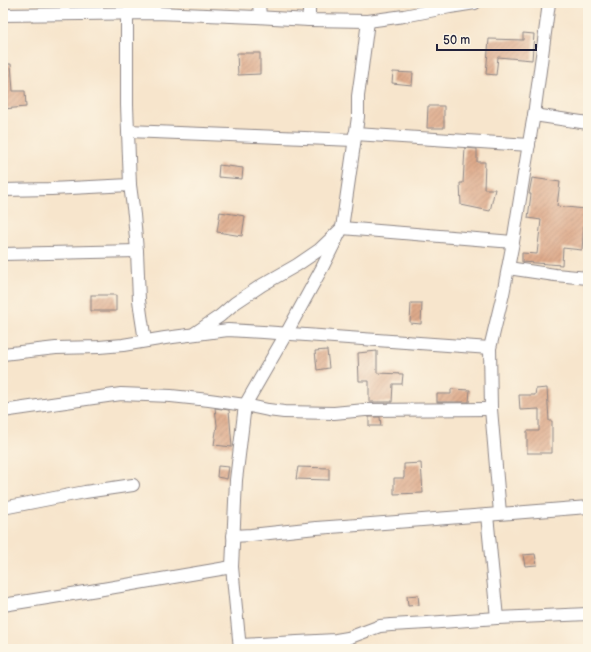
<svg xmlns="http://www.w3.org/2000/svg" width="591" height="652" font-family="'Balsamiq Sans',sans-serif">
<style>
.building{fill:url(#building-hatch)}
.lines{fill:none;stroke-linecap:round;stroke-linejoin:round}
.street-casing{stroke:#8c8484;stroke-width:14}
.street{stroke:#fff;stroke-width:12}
</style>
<defs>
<pattern id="building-hatch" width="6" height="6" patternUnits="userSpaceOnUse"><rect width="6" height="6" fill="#deaa8b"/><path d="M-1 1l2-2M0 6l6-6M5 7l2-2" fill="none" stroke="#b48a73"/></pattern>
</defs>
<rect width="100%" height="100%" fill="#fcf5e5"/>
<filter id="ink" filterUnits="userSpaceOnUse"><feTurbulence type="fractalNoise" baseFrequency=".025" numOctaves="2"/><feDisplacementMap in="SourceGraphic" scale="8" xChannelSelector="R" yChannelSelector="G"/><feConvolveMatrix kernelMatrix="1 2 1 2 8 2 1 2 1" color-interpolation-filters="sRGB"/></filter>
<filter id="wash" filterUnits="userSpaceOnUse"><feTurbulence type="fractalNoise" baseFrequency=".012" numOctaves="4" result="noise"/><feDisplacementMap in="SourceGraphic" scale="16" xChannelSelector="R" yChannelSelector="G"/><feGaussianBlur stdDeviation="0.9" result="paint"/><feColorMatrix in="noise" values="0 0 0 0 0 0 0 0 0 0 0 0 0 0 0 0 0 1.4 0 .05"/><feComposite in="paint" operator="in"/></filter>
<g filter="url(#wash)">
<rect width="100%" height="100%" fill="#f7e5cc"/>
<g id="blocks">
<g class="building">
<path d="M523,33L534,34L532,60L498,57L496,75L486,74L489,39L523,40Z"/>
<path d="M237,53H260V74L238,75Z"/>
<path d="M3,64H11L13,91H25L26,107L3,109Z"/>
<path d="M393,72L413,73L412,85L392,83Z"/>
<path d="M428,106H444V128H427Z"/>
<path d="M465,148L477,149V162H485L484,189H495L490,211L461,205L460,183H463Z"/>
<path d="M219,165L243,168L242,179L218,177Z"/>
<path d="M532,178L560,182L557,206L585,209L582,250L563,248L562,265L522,262V253L537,254L541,220L528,218L531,194H529Z"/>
<path d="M220,212L245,216L242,236L217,232Z"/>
<rect x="91" y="295" width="25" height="16"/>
<path d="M411,303H422L421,324L410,323Z"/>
<path d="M327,350L329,368L317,370L315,351Z"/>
<path d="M377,351V373L403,374L402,384H393L392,402H369V381H359L358,353Z"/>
<path d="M547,388L549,421H552V453H527V431H539V409L520,410L519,395H535L536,389Z"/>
<path d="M451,389L470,390L469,402H437V394H451Z"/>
<path d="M215,408L229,410L232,447L214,445L217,425Z"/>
<path d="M369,417H380L381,426H369Z"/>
<path d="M421,463L423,493L394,494V478H404V464Z"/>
<path d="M218,466L229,467L227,479L217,477Z"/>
<path d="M298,467L329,468V480L296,479Z"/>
<path d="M535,554L537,565L525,566L523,555Z"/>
<path d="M418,595L419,605L408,606L407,596Z"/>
</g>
</g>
</g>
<g filter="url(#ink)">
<use href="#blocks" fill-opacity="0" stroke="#8c8484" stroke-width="1"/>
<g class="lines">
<defs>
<g id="street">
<path d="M259,3L260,17"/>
<path d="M127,13V105L130,185L134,215L137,251L139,300L141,315L145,341"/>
<path d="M3,15L157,13L256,17L309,20L368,21L404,16L450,7L475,3"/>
<path d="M309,20V3"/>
<path d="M534,115L588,123"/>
<path d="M128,131L354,140"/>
<path d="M355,134L529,145"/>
<path d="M3,190L51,189L130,185"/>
<path d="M3,254L137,251"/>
<path d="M508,268L555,275L588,278"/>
<path d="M195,333L220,316L235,303L262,285L297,265L319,250L342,228L513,242"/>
<path d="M3,354L56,348L99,347L123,345L165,338L228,330L263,332L490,348"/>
<path d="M3,411L121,394L171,396L209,400L245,405L268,410L284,412L334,413L365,410L491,409"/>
<path d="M3,508L85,492L133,485"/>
<path d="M500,513L491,409L490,348L503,294L513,242L531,131L534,115L549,3"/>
<path d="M487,515L497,618"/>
<path d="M233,536L251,535L316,528L358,525L588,507"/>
<path d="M3,605L97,590L232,567"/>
<path d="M240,645L336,640L348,638L380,626L391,625L427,623L497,618L588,614"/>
<path d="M240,649L232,567L236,480L245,405L286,334L322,268L342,228L358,117V96L361,75L368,21"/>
</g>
</defs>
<use href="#street" class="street-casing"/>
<use href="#street" class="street"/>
</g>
</g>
<rect width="591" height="652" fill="none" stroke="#fcf5e5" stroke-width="16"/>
<path d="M437 44v6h99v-6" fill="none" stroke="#22223b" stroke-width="2"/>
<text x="443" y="44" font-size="12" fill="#22223b" stroke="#fcf5e5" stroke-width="3" paint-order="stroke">50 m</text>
</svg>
